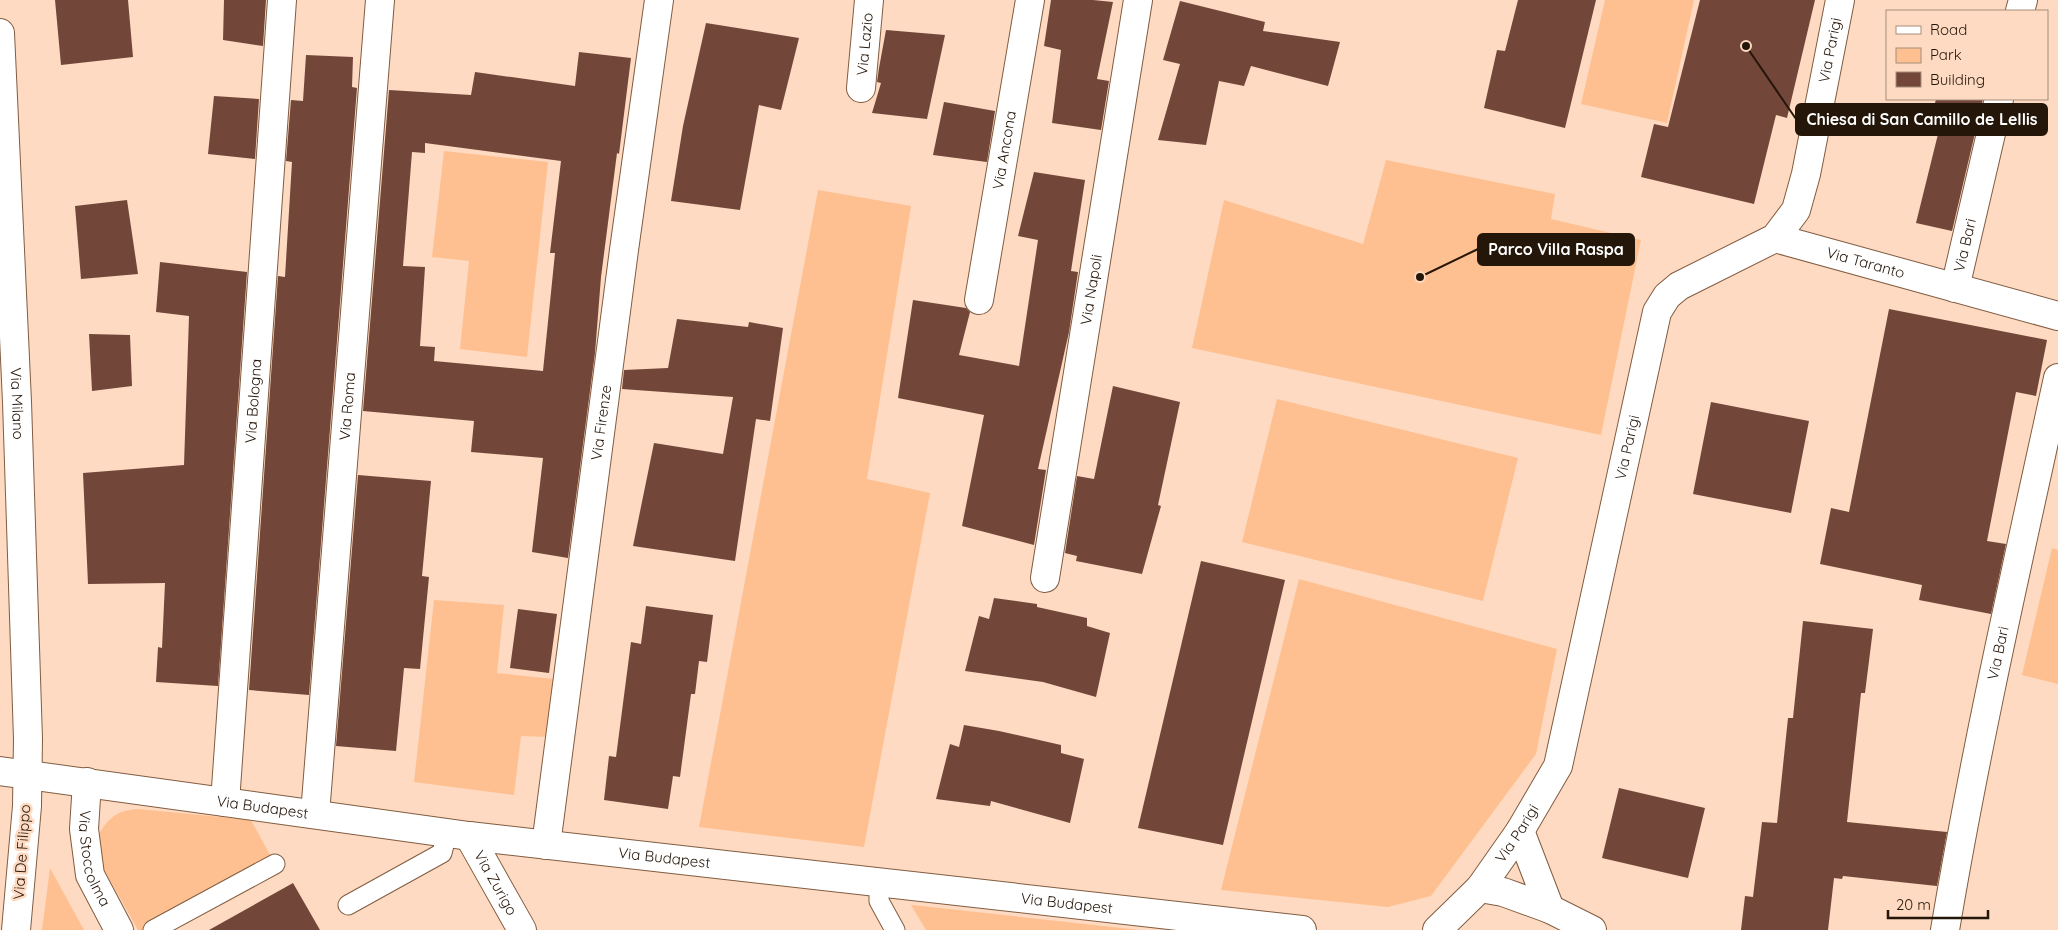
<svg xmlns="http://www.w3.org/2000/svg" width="2058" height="930" viewBox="0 0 2058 930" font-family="Quicksand,sans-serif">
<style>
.green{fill:#ffc091}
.building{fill:#72473a;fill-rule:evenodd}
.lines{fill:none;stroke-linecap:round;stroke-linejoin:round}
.lane-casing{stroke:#815c40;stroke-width:21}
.street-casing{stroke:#815c40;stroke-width:30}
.lane{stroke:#fff;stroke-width:19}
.street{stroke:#fff;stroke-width:28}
.labels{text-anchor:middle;stroke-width:5;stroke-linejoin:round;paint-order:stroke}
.street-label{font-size:15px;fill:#25160a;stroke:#fddac1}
.leader{fill:none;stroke:#25160a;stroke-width:2}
.callout-dot{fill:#25160a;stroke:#fddac1;stroke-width:2}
.callout{fill:#25160a;stroke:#25160a;stroke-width:2}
.callout-label{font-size:16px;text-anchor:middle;font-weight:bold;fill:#fff}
</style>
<rect width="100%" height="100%" fill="#fddac1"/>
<path class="green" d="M 1605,0 L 1694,0 L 1667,123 L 1581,104 Z
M 444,151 L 548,162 L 527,357 L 460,349 L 469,261 L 432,257 Z
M 1386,160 L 1555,194 L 1551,219 L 1641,240 L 1601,435 L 1192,348 L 1224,200 L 1363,244 Z
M 818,190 L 911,206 L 867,479 L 930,493 L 864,847 L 699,827 Z
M 1277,399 L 1518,458 L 1483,601 L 1242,542 Z
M 2052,548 L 2058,550 L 2058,684 L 2022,675 Z
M 1299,579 L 1557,649 L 1536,754 L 1431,896 L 1388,907 L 1221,890 Z
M 434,600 L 504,605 L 497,673 L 554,679 L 548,737 L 521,736 L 514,795 L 414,782 Z
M 139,809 L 251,820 L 275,864 L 153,930 L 138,930 L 103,868 L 97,838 C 107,819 116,810 139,809 Z
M 50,868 L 84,930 L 42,930 Z
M 911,905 L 912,905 L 1140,930 L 926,930 Z"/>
<path class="building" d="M 55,0 L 128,0 L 133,57 L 61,65 Z
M 224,0 L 266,0 L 263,46 L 223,40 Z
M 1051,0 L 1093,0 L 1113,2 L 1097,79 L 1109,81 L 1101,130 L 1052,123 L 1061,50 L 1044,46 Z
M 1518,0 L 1596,0 L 1565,128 L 1484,108 L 1497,50 L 1505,51 Z
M 1700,0 L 1815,0 L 1787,118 L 1776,115 L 1754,204 L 1641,177 L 1654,124 L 1668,127 Z
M 1180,1 L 1265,22 L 1263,31 L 1340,42 L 1328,86 L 1251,66 L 1244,86 L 1219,81 L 1206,145 L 1158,140 L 1180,64 L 1163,60 Z
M 706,23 L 799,38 L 781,110 L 759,105 L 740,210 L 671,201 L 683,126 Z
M 886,30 L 945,35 L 927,119 L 872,113 L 881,83 L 877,82 L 879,68 Z
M 579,52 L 631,58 L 619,154 L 617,153 L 601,277 L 595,353 L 568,558 L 532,552 L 543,458 L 471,452 L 474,421 L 363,411 L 389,90 L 471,95 L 475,72 L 575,86 ZM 425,143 L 561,161 L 550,253 L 555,253 L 543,371 L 434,361 L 435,347 L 420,346 L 425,267 L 403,266 L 412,152 L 425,153 Z
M 306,55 L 353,57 L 352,87 L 357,88 L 309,695 L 249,690 L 278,276 L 285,277 L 292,162 L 286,161 L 291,100 L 303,101 Z
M 214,96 L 259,99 L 255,159 L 208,154 Z
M 1936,99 L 1983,99 L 1952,231 L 1916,223 L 1940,126 L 1930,124 Z
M 944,102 L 995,111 L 987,162 L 933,155 Z
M 1034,172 L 1085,180 L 1071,271 L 1078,272 L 1069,332 L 1038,469 L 1046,470 L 1034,545 L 962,526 L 984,415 L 898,398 L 913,300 L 966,308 L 970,312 L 959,355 L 1019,366 L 1038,240 L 1018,236 Z
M 127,200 L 138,274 L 81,279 L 75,206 Z
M 160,262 L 247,272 L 218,686 L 156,682 L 158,647 L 162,648 L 165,583 L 88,584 L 83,473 L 184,465 L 189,316 L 156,312 Z
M 1889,309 L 2047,340 L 2036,396 L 2016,392 L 1987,541 L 2006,544 L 1991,614 L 1919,600 L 1922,585 L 1820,564 L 1831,508 L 1849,512 Z
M 677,319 L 748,327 L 749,322 L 783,328 L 770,421 L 756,419 L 735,561 L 633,546 L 654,443 L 723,454 L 733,397 L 622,389 L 624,370 L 668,368 Z
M 89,334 L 130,335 L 132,386 L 92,391 Z
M 1113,386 L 1180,402 L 1158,505 L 1161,506 L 1142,574 L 1076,561 L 1077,556 L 1065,553 L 1077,476 L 1094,479 Z
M 1711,402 L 1809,421 L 1791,513 L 1693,494 Z
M 358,475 L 431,481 L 422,576 L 429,577 L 420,669 L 404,668 L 396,751 L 336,746 Z
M 1201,561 L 1285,580 L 1223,845 L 1138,828 Z
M 994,598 L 1037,604 L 1037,607 L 1087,618 L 1087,626 L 1110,633 L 1096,697 L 1043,682 L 965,671 L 979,616 L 989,619 Z
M 646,606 L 713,615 L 707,662 L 699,661 L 695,694 L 691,694 L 680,777 L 673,776 L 668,809 L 604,800 L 609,756 L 616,757 L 631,642 L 641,644 Z
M 518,609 L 557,614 L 549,673 L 510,668 Z
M 1803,621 L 1873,629 L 1865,693 L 1861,693 L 1847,822 L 1947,832 L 1937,886 L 1843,876 L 1842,879 L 1834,878 L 1828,930 L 1741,930 L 1745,896 L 1753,897 L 1762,822 L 1777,823 L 1788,718 L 1793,718 Z
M 964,725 L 999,731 L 1061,745 L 1061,753 L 1084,759 L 1070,823 L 991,801 L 990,806 L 936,799 L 950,744 L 959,747 Z
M 1619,788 L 1705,808 L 1688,878 L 1602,858 Z
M 293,883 L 320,930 L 209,930 Z"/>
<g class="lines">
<defs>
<path id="lane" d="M 879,883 L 879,901 L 895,930
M 348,905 L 442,853 L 447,833
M 153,930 L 275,864"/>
<g id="street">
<path d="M 2020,11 L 2023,0"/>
<path id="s1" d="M 0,33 L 17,402 L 28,739 L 27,806 L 16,930"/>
<path id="s2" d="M 861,88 L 869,0"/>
<path id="s3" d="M 1775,238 L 2058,316"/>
<path id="s4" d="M 1955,288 L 1999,99"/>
<path id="s5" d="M 979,300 L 1030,0"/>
<path id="s6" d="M 1045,578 L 1138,0"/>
<path id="s7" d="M 0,771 L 469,836 L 1302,930"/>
<path id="s8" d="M 87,782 L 84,829 L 90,875 L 119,930"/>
<path id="s9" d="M 225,802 L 282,0"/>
<path id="s10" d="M 315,814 L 380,0"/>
<path d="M 1520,831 L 1550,909 L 1592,930"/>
<path id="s11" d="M 469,836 L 522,930"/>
<path id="s12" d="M 546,845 L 624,250 L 659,0"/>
<path d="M 1480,888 L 1503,892 L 1550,909"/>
<path id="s13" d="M 1437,930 L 1480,888 L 1520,831 L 1558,766 L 1657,312 L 1667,296 L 1679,286 L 1775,238 L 1796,210 L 1806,174 L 1840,0"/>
<path id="s14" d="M 1945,930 C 1976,745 2018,561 2058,378"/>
</g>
</defs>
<use href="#lane" class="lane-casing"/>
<use href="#street" class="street-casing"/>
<use href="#lane" class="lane"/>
<use href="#street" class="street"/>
</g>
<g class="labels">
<g class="street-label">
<text dy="5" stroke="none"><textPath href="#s2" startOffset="44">Via Lazio</textPath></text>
<text dy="5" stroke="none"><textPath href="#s13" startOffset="1010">Via Parigi</textPath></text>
<text dy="5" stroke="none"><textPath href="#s5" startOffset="152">Via Ancona</textPath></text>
<text dy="5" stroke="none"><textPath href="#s4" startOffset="44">Via Bari</textPath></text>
<text dy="5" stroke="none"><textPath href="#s3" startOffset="94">Via Taranto</textPath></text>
<text dy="5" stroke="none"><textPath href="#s6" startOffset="292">Via Napoli</textPath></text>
<text dy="5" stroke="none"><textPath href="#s9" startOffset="402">Via Bologna</textPath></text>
<text dy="5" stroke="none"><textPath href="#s1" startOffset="371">Via Milano</textPath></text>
<text dy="5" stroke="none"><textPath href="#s10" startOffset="409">Via Roma</textPath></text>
<text dy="5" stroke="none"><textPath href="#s12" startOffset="426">Via Firenze</textPath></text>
<text dy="5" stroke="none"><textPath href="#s13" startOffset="531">Via Parigi</textPath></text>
<text dy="5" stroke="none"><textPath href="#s14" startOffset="282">Via Bari</textPath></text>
<text dy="5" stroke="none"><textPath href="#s7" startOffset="265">Via Budapest</textPath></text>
<text dy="5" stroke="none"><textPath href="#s13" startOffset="126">Via Parigi</textPath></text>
<text transform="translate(22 852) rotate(-86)" y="5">Via De Filippo</text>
<text dy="5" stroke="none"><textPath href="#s8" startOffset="78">Via Stoccolma</textPath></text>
<text dy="5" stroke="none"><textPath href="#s7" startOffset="670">Via Budapest</textPath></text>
<text dy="5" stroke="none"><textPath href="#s11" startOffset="54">Via Zurigo</textPath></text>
<text dy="5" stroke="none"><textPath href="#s7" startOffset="1075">Via Budapest</textPath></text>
</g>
</g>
<path class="leader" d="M1746 46L1796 119M1420 277L1478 249"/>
<g class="callout-dot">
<circle cx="1746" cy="46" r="5"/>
<circle cx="1420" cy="277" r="5"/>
</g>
<g class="callout">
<rect x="1796" y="104" width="251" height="31" rx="5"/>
<rect x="1478" y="234" width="156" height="31" rx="5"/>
</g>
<g class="callout-label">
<text x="1922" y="125">Chiesa di San Camillo de Lellis</text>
<text x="1556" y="255">Parco Villa Raspa</text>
</g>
<rect x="1886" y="10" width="162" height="90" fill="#fddac1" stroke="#a78c78"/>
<rect x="1896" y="26" width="25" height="8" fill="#ffffff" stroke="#a78c78"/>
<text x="1930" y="35" font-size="15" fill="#25160a">Road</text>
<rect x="1896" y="48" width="25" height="15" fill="#ffc091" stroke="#a78c78"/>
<text x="1930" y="60" font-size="15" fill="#25160a">Park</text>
<rect x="1896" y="72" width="25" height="15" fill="#72473a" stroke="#a78c78"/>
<text x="1930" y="85" font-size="15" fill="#25160a">Building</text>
<path d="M1888 910v8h100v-8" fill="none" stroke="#25160a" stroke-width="2.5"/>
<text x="1896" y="910" font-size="15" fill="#25160a" stroke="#fddac1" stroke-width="4" paint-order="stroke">20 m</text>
</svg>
